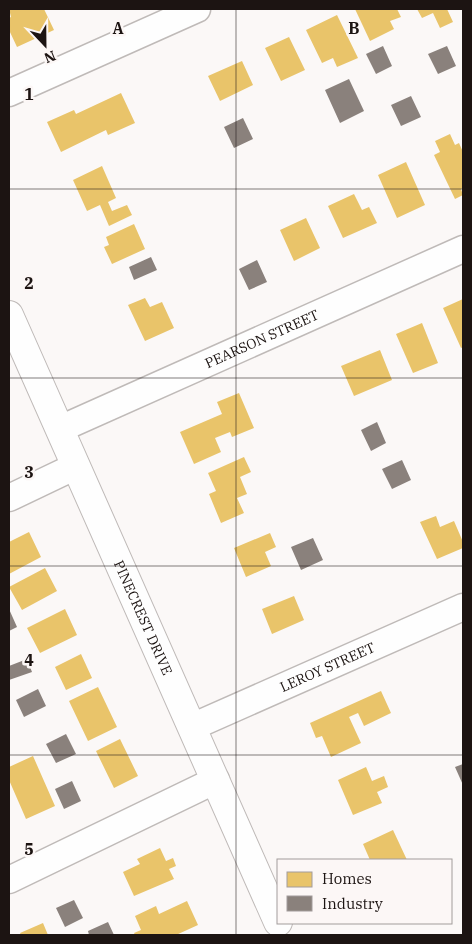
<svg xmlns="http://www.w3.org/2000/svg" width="472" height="944" viewBox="0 0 472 944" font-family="'IBM Plex Serif',serif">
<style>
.homes{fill:#e9c46a}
.industry{fill:#8a817c}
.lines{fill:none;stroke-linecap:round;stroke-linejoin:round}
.minor-casing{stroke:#bfbab8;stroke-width:29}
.tertiary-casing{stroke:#bfbab8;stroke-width:30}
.minor{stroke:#fefefe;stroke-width:26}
.tertiary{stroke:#fefefe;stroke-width:28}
.grid{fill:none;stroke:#1c1412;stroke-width:1;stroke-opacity:0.55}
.labels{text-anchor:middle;stroke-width:5;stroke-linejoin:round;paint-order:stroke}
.street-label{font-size:14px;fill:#1c1412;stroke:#fcf7f6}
.grid-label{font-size:16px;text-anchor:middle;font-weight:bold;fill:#1c1412;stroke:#fcf7f6;stroke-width:5;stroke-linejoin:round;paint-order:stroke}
</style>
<rect width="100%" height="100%" fill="#fbf8f7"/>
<path class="homes" d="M 9,9 L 44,9 L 54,30 L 17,47 L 9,30 L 9,18 L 11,17 Z
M 355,9 L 397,9 L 401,17 L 390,21 L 394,29 L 370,41 Z
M 417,9 L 447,9 L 453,22 L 440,28 L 433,13 L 422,18 Z
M 337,15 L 358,58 L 337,67 L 333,58 L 322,63 L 306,30 Z
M 289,37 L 305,70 L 281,81 L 265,48 Z
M 242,61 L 253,85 L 220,101 L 208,76 Z
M 121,93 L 135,123 L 108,135 L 106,130 L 61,152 L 47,122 L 74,110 L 76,114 Z
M 450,134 L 455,145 L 459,143 L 463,152 L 463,188 L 461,189 L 463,195 L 455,199 L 434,155 L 440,152 L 435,141 Z
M 406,162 L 425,205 L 397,218 L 378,175 Z
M 102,166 L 116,198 L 108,202 L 112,211 L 127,205 L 132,215 L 109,226 L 100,205 L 87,211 L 73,180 Z
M 354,194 L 362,210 L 369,207 L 377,223 L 343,238 L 328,206 Z
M 306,218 L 320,248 L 294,261 L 280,230 Z
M 134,224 L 145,249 L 112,264 L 104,247 L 109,245 L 106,237 Z
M 145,298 L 150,307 L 162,302 L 174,328 L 145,341 L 128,305 Z
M 463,299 L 463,347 L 461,348 L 443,308 Z
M 422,323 L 438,363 L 413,373 L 396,334 Z
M 380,350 L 392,380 L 354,396 L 341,366 Z
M 239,393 L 254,428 L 232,437 L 230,432 L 215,438 L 221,452 L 194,464 L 180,432 L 222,414 L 217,402 Z
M 244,457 L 251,472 L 240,477 L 247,494 L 237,498 L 244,513 L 221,523 L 209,494 L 216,491 L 208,473 Z
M 436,516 L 440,527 L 454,521 L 463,542 L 463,548 L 437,559 L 420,522 Z
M 29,532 L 41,557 L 9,574 L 9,542 Z
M 270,533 L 276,547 L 265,552 L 271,566 L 246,577 L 234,548 Z
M 45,568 L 57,591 L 22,610 L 9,587 Z
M 294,596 L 304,620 L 272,634 L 262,609 Z
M 65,609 L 77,635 L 40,653 L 27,628 Z
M 81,654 L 92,678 L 66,690 L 55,667 Z
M 98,687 L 117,727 L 88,741 L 69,701 Z
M 381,691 L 391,713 L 364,726 L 358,713 L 349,717 L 361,743 L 331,757 L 322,736 L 316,738 L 310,723 Z
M 120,739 L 138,776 L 114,788 L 96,751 Z
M 33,756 L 55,806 L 26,819 L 9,780 L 9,767 Z
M 366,767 L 372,781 L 384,776 L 388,787 L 377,792 L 382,803 L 353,815 L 338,780 Z
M 393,830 L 407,860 L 370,860 L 363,844 Z
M 160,848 L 166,861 L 173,858 L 176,866 L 169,869 L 174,879 L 134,896 L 123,872 L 140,864 L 137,859 Z
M 187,901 L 198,925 L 176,935 L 135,935 L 134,933 L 141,930 L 135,916 L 156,906 L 159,914 Z
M 43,923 L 48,935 L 21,935 L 20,933 Z"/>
<path class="industry" d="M 383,46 L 392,66 L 376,74 L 366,54 Z
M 447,46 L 456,66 L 438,74 L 428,54 Z
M 349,79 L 364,111 L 340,123 L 325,90 Z
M 411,96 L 421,117 L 401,126 L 391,105 Z
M 243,118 L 253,139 L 234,148 L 224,127 Z
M 151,257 L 157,270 L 134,280 L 129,267 Z
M 257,260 L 267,282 L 249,290 L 239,269 Z
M 377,422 L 386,443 L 371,451 L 361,430 Z
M 402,460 L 411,480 L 392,489 L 382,469 Z
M 313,538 L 323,560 L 301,570 L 291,547 Z
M 9,609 L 17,627 L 9,631 Z
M 27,659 L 32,672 L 9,680 L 9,666 Z
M 38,689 L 46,706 L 24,717 L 16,700 Z
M 66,734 L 76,754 L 56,763 L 46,744 Z
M 463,764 L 463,785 L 455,767 Z
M 72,781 L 81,801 L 64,809 L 55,789 Z
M 74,900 L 83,918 L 65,927 L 56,908 Z
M 108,922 L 114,935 L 89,935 L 88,931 Z"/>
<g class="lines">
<defs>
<g id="minor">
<path d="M 9,93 L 197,9"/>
<path id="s1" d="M 60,429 L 463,249"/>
<path d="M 9,498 L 76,466"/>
<path id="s2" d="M 192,727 L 463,607"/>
<path d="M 9,880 L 216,780"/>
</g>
<g id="tertiary">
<path id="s3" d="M 9,315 L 278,922"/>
</g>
</defs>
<use href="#minor" class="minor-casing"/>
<use href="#tertiary" class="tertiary-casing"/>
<use href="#minor" class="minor"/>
<use href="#tertiary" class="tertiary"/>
</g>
<path class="grid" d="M 236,9 L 236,935M 9,189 L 463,189M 9,378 L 463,378M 9,566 L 463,566M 9,755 L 463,755"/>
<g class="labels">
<g class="street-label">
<text dy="5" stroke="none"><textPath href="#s1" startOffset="221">PEARSON STREET</textPath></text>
<text dy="5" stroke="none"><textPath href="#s3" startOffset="331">PINECREST DRIVE</textPath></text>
<text dy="5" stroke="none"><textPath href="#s2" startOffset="148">LEROY STREET</textPath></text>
</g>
</g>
<g class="grid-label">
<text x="118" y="34">A</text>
<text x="354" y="34">B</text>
<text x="29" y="100">1</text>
<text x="29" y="289">2</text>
<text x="29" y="478">3</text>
<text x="29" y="666">4</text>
<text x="29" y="855">5</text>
</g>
<rect width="472" height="944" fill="none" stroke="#1c1412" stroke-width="20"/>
<rect x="277" y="859" width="175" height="65" fill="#fcf7f6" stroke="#a29c9b"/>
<rect x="287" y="872" width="25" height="15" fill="#e9c46a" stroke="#a29c9b"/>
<text x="322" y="884" font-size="15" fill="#1c1412">Homes</text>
<rect x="287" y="896" width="25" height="15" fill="#8a817c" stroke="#a29c9b"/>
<text x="322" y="909" font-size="15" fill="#1c1412">Industry</text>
<g transform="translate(45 45) rotate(158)" stroke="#fcf7f6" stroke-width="4" paint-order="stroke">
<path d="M0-4L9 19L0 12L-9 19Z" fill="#1c1412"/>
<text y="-8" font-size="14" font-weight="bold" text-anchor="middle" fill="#1c1412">N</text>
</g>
</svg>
